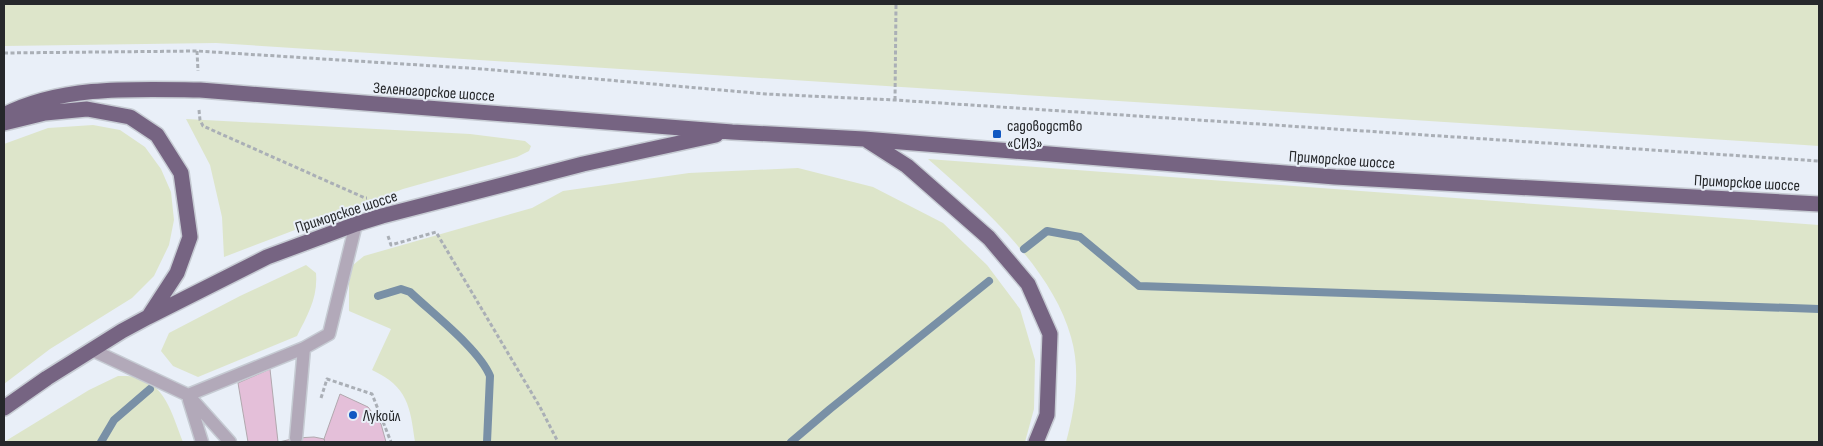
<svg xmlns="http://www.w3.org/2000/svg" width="1823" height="446" viewBox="0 0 1823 446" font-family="'Sofia Sans Condensed',sans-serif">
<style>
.green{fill:#dde5ca}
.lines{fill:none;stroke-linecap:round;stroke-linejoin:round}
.stream{stroke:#7990a6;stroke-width:8}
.building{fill:#e4bfd9;stroke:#b1a8ae}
.service-casing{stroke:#c6cbd3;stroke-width:15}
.trunk-casing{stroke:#c6cbd3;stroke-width:18}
.path{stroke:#aaafb6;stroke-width:3;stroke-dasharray:4 2.5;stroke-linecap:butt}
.service{stroke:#b2a9b9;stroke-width:12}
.trunk{stroke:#766482;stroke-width:15}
.poi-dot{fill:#1158c2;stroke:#e9eff8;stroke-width:2}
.labels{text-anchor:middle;stroke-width:4;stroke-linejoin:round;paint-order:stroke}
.street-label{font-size:16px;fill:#26282b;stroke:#e9eff8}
.poi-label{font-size:16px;fill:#26282b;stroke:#e9eff8;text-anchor:start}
</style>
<rect width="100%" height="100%" fill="#e9eff8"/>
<path class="green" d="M 4,4 L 1819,4 L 1819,146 L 216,43 L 4,46 Z
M 186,119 L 470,134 L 525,141 L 531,146 L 529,151 L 517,157 L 403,189 L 224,257 L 222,217 L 210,165 Z
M 93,125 L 120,130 L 145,147 L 161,169 L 171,192 L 174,220 L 169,245 L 154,276 L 132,298 L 50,349 L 4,384 L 4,144 L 48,128 Z
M 928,159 L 1819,225 L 1819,442 L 1066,442 C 1075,409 1081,371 1071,337 C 1052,268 981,205 928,159 Z
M 798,168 L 873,187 L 943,223 L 987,265 L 1020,309 L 1035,360 L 1034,409 L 1025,442 L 415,442 C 410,406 408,387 372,370 L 391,329 L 349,311 L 349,283 L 353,265 L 364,256 L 532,208 L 563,191 L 689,173 Z
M 306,265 L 316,273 C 318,298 308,314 297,336 L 198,377 L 173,366 L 161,351 L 169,333 L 240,296 Z
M 118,376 C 125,376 135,376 141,378 C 167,388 174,420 183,442 L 4,442 L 89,390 Z"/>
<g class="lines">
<path class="stream" d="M 1024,249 L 1047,231 L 1080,237 L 1139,286 L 1819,309
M 378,296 L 401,289 L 410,292 C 432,313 479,349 490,376 L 487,442
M 101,442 L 114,420 L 150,389
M 791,442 L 830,409 L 989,281"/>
</g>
<path class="building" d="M 270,369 L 278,442 L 248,442 L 238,383 Z
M 340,394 L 368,407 L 381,424 L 386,442 L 325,442 L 324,439 Z
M 314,437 L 324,439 L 325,442 L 279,442 L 296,438 Z"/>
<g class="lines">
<defs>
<path id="service" d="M 304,348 L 329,334 L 356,224
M 92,350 L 188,395 L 230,442
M 188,395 L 304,348 L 296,438
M 189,400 L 202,442"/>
<path id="trunk" d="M 4,115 C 63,85 135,89 200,90 L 732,132 L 864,139 L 1335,177 L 1819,204
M 4,123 L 45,113 L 87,109 L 130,117 L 157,135 L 181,173 L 190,237 L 177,273 L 149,316
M 868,141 L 907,166 L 989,238 L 1028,284 L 1050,334 L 1047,415 L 1036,442
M 4,408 L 47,378 L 122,331 L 148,317 L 267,257 L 356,224 L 382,216 L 583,164 L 716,135"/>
</defs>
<use href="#service" class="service-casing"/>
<use href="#trunk" class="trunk-casing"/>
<path class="path" d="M 197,51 L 198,71
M 4,53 L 197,51 L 483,69 L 766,94 L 895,100 L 1819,161
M 895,100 L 896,4
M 199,110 L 200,120 L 203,126 L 365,198 L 367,198
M 388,236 L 391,245 L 436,232 L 540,407 L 558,442
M 321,398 L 327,379 L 372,394 L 391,442"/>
<use href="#service" class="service"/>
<use href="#trunk" class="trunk"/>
</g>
<g class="poi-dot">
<rect x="992" y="129" width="10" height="10" rx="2.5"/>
<circle cx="353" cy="415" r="5"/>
</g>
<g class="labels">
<g class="street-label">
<text transform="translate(434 91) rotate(4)" y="6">Зеленогорское шоссе</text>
<text transform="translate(1342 159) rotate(4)" y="6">Приморское шоссе</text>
<text transform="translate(1747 182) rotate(3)" y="6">Приморское шоссе</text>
<text transform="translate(346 211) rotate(-18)" y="6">Приморское шоссе</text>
</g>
<g class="poi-label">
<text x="1007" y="131">садоводство<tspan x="1007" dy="18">«СИЗ»</tspan></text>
<text x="363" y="421">Лукойл</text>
</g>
</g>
<rect width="1823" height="446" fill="none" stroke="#26282b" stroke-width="10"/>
</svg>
